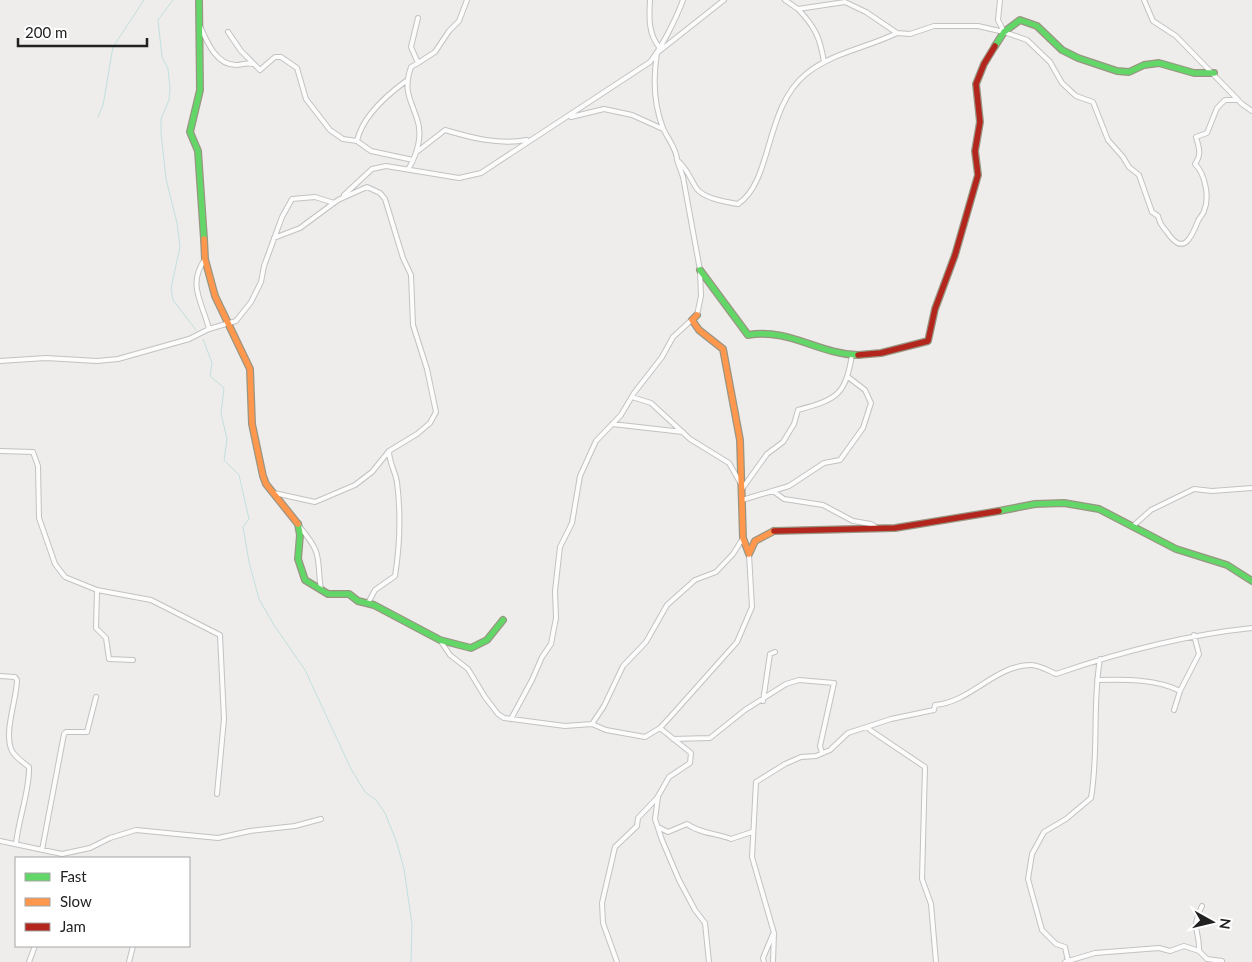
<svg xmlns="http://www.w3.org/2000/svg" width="1252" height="962" viewBox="0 0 1252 962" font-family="Lato,sans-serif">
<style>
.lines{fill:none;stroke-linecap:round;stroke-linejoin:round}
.stream{stroke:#c0e0df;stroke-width:1}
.street-casing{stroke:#c2c2c1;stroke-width:6}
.fast-casing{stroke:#999583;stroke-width:8}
.slow-casing{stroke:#999583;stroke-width:8}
.jam-casing{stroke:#999583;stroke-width:8}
.street{stroke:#fdfcfc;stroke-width:4}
.fast{stroke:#63d668;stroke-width:5.5}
.slow{stroke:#ff974d;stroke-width:5.5}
.jam{stroke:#b3261e;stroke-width:5.5}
</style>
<rect width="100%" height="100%" fill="#efedeb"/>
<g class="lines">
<path class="stream" d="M 173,0 L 158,20 L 162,57 L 168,69 L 170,88 L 169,100 L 161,119 L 161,133 L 166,179 L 177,223 L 180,247 L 171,288 L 173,300 L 196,330
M 98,117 L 103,105 L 113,47 L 144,0
M 203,339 L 212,363 L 210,376 L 224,388 L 221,413 L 227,439 L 224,460 L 239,475 L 249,519 L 243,527 L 249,562 L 259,599 L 274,625 L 305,670 L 351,769 L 365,792 L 376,800 L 385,813 L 397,843 L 404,869 L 412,924 L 411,962"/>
<defs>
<path id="street" d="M 650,0 C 649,17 648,33 659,47
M 724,0 L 657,53 C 653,78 654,105 663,128 C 667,138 677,149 677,160 C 688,169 690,179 697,189 C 705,199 727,202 738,204 C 773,181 764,108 806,74 C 833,52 867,48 897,33
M 785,0 L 798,9 L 845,2 L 866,12 L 897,33 L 910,34 L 934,26 L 978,26 L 1004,32 L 998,20 L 1000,0
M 1144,0 L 1153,21 L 1176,36 L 1242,104 L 1252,111
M 798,9 C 815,27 820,37 824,62
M 200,26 C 207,42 216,65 236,65 C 242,65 246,62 252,64
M 228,32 L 241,51 L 260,70 L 275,57 L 281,57 L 297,68 L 306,99 L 330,130 L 343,139 L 357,141 L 371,151 L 413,160
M 1004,32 L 1027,40 L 1050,62 L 1062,83 L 1076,96 L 1093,102 L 1108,140 L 1123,157 L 1129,167 L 1139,175 L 1152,212 L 1158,216 C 1160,224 1162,226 1167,232 C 1183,256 1191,239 1198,221 C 1199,218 1203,215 1204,211 C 1210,197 1205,174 1195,164 C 1202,154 1199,148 1196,137 L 1207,133 L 1217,108 L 1225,100 L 1238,100
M 418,63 L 435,52 L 449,31 L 459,21 L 467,0
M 571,117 L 604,109 L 632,115 L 663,129
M 357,141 C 362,117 387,95 406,81
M 418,151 L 445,130 C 472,138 498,145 527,140
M 409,168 C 417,154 423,135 417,119 C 410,97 403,91 411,67 L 418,63 L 411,47 L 418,18
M 344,195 L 372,169 L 386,166 L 459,178 L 481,173 L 650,62 C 662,47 676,19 683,0
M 274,238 L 300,228 L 338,200 L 367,187 L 380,193 L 385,199 L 403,258 L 411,275 L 413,325 L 427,369 L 436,412 L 430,423 L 417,434 L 389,451 C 389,462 395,471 397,482 C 401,514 400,545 395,576 L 375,590 L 368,603
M 205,259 C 187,285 202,301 209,329
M 0,361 L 46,358 L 97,361 L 118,359 L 189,339 L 209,329 L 236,321 L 251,302 L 261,282 L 264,266 L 282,217 L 292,199 L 315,197 L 334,203
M 632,397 L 651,403 L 690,439 L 729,463 L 741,484
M 612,424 L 683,432
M 0,451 L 33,452 L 38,466 L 39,518 L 55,564 L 65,577 L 97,590 L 151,600 L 220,635 L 224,719 L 217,794
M 742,489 L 767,454 L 783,442 L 794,424 L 798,410 C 837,399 845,396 852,355
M 773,491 L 784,499 L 823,505 L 853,521 L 871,524 L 877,528
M 274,493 L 315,502 L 355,485 L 372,472 L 389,451
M 742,500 L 789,486 L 824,463 L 840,460 L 863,428 L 871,403 L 865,390 L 848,377
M 299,526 C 324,556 316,556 321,590
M 1133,526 L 1151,510 L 1194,489 L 1212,491 L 1252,488
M 97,590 L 96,628 L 106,638 L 109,659 L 133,660
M 440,640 L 450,655 L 468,669 L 485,697 L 498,714 L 504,718 L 565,726 L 592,724 L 606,730 L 645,737 L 660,728 L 671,716 L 737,642 L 752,607 L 749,554
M 0,676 L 15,677 L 17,680 C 17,699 3,733 12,751 C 15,757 24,763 29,767 C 30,790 18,820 16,844
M 1097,680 C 1123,679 1157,679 1180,691 L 1174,710
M 1180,691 L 1199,654 L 1194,635
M 763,701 L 770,654 L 775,652
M 511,719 L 532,680 L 542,657 L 551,644 L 556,618 L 555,591 L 560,547 L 572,523 L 580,476 L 596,441 L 621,415 L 634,393 L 662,357 L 673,337 L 697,315 L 701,296 L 700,270 L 683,177 L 677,160
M 592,724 L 604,706 L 623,666 L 646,642 L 667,605 L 695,580 L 716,572 L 733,554 L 743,538
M 868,727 L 870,730 L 925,767 L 922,879 L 931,904 L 936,962
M 673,739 L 710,738 L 745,710 L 786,684 L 799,680 L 834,683 L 820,746 L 822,753
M 658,797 L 655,819 L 662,840 L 679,880 L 695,910 L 705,923 L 709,962
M 658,827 L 668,832 L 687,824 C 701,834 716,833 731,839 L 752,832
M 0,841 L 62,854 L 90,848 L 110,838 L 136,830 L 218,838 L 250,831 L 295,826 L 321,819
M 42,850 L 64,734 L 66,732 L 87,732 L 96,697
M 1199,951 C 1200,929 1190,931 1202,906
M 1068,961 L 1065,947 L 1056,944 L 1042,930 L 1028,879 L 1032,854 L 1044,832 L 1066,819 L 1091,798 C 1099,752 1092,705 1100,659
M 29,962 L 35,946
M 129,962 L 133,946
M 617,962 L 603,923 L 602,903 L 615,847 L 637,826 L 638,818 L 657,798 L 669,777 L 690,763 L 691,753 L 660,728
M 764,962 L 763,958 L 773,934
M 773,962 L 774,933 L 752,857 L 756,782 L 785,764 L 801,757 L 816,756 L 830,750 L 848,733 L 891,719 L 934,710 L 935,705 C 971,702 994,666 1030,665 C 1038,664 1049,671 1056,674 C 1120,652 1184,635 1252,628
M 1065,962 L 1095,953 L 1159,948 L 1170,951 L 1184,946 L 1199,951 L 1207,959 L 1222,961"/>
<path id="fast" d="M 199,0 L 200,90 L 190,132 L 198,151 L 204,239
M 995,46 L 1004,32 L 1020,20 L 1037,26 L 1062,50 L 1078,58 L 1117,71 L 1129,72 L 1144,65 L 1159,63 L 1194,73 L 1214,73
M 700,270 L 748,335 C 790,328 818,354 858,355
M 999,511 L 1035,504 L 1064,503 L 1099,509 L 1176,549 L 1227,565 L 1252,581
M 298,524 L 300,535 L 298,559 L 305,580 L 328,594 L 349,594 L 358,601 L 374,605 L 440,640 L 471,648 L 487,640 L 503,620"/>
<path id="slow" d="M 204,239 L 205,259 L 215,296 L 250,369 L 252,424 L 263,476 L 266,484 L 298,524
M 697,315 L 692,320 L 699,330 L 723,349 L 740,440 L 743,538 L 749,554 L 755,541 L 774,531"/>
<path id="jam" d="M 858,355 L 881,353 L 928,341 L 935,309 L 955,255 L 978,175 L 975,151 L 980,122 L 976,84 L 984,64 L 995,46
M 774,531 L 895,528 L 999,511"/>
</defs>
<use href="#street" class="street-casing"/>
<use href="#fast" class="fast-casing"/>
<use href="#slow" class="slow-casing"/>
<use href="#jam" class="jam-casing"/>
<use href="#street" class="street"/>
<use href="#fast" class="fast"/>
<use href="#slow" class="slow"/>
<use href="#jam" class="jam"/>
</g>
<rect x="15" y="857" width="175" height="90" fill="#ffffff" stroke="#a6a6a6"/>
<rect x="25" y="873" width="25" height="8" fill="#63d668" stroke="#a6a6a6"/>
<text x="60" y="882" font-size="15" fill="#212121">Fast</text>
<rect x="25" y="898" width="25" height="8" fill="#ff974d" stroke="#a6a6a6"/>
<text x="60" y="907" font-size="15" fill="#212121">Slow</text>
<rect x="25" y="923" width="25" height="8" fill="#b3261e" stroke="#a6a6a6"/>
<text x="60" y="932" font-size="15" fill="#212121">Jam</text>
<g transform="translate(1212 922) rotate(98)" stroke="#ffffff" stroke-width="4" paint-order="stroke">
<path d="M0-4L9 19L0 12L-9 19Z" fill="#212121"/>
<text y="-8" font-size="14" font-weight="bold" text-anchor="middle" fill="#212121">N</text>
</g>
<path d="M18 38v8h129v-8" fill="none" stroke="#212121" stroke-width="2.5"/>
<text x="25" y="38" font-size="15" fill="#212121" stroke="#ffffff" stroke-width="4" paint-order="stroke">200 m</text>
</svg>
